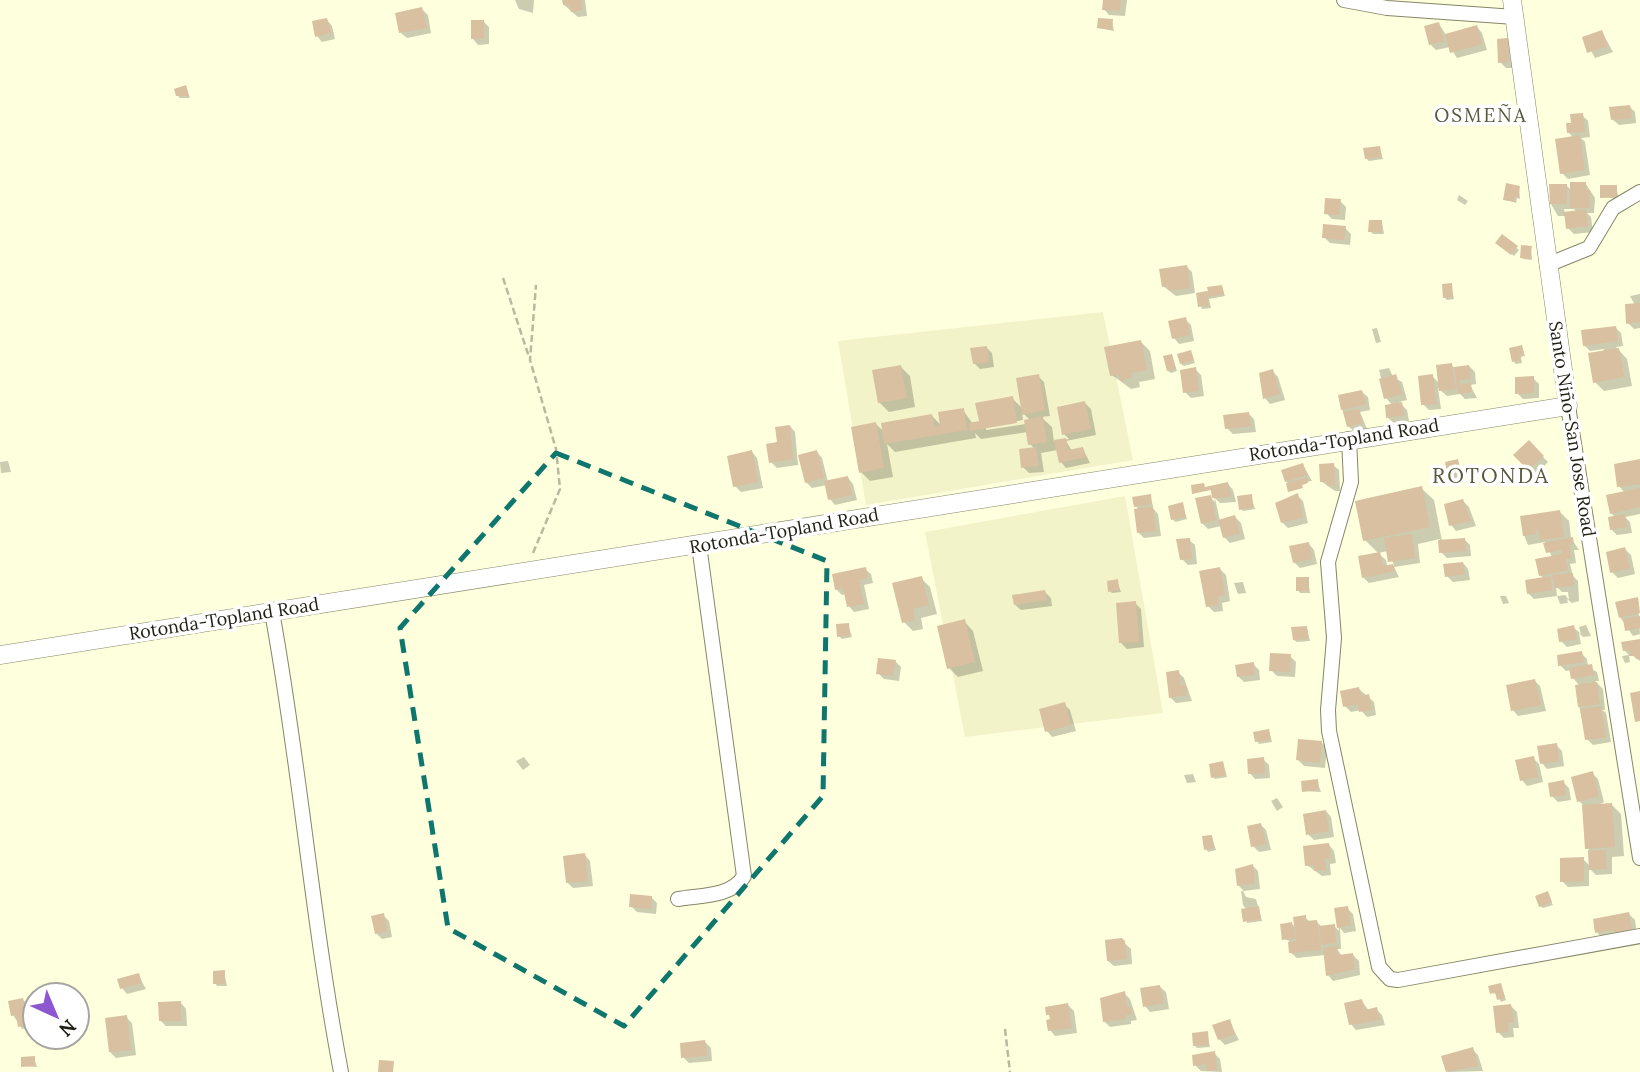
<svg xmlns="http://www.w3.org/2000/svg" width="1640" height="1072" viewBox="0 0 1640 1072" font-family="Lora,serif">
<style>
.built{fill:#f3f3ca}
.shadow{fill:#0003;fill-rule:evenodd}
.building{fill:#d8c0a1}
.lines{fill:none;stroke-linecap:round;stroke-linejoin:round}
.minor-casing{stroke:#868668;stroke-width:16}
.major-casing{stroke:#868668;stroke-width:19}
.path{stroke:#b8b99e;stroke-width:2.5;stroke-dasharray:7 3.5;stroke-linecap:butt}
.minor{stroke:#fff;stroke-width:14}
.major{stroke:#fff;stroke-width:18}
.marked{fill:none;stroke:#0f766e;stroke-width:5;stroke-dasharray:14 9;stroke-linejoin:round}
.labels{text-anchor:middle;stroke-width:7;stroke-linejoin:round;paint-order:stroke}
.street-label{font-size:18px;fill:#201f13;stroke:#fff}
.neighbourhood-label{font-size:19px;letter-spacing:2px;fill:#58583c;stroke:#fff}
.quarter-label{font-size:21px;letter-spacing:2px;fill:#58583c;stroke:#fff}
</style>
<rect width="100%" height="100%" fill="#feffdd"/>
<path class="built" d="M 1103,312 L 1133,460 L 866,505 L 838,341 Z
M 1125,496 L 1163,713 L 965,737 L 925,532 Z"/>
<path class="shadow" d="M 515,0 L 534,0 L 533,13 L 519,9 Z
M 564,0 L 585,0 L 587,16 L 578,17 L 564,5 Z
M 1105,0 L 1127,0 L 1125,16 L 1109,15 L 1104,9 Z
M 422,9 L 428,15 L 431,33 L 407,38 L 401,33 Z
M 327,20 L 332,26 L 335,39 L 322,42 L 317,36 Z
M 1112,21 L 1114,31 L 1099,28 Z
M 484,22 L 489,27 L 489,44 L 478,45 L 473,39 Z
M 1439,24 L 1446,35 L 1477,27 L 1482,33 L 1487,50 L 1457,58 L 1450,47 L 1436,50 L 1430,44 Z
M 1602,32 L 1613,52 L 1595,58 L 1584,38 Z
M 1507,40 L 1513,46 L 1514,68 L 1506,68 L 1500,62 Z
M 186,87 L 190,98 L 180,98 L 177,95 Z
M 1629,106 L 1635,112 L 1636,123 L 1619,125 L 1613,120 Z
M 1582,115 L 1588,121 L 1590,137 L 1581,138 L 1585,142 L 1590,175 L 1568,179 L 1562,173 L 1573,137 L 1569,133 Z
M 1379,148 L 1383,159 L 1369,161 L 1366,158 Z
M 1586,184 L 1595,198 L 1594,213 L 1587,213 L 1591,217 L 1593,232 L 1574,234 L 1568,228 L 1566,216 L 1558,216 L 1551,204 L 1566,185 L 1572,191 ZM 1564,209 L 1574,209 L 1577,212 L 1565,214 Z
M 1519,187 L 1520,199 L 1517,198 L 1516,203 L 1505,199 Z
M 1616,187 L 1619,199 L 1602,197 Z
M 1459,195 L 1468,201 L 1465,205 L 1457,200 Z
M 1340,201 L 1346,207 L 1345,220 L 1332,219 L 1326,213 Z
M 1382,222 L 1384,234 L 1373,234 L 1370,231 Z
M 1345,228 L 1351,234 L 1350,245 L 1330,243 L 1324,237 Z
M 1502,236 L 1519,250 L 1514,256 L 1500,245 Z
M 1531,248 L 1532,260 L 1524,259 L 1521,257 Z
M 1186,266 L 1192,272 L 1195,293 L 1176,296 L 1163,286 Z
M 1451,285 L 1454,299 L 1447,300 L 1445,298 Z
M 1222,287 L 1225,296 L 1209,299 L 1211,308 L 1202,309 L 1198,294 Z
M 1640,294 L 1640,328 L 1634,329 L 1628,323 L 1635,305 L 1630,296 Z
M 1185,319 L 1191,325 L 1194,341 L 1179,344 L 1174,338 Z
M 1615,327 L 1621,333 L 1623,346 L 1616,347 L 1627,359 L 1632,386 L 1604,391 L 1595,382 L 1604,349 L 1590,351 L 1584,345 Z
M 1377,328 L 1381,342 L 1376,343 L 1372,329 Z
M 1141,342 L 1150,351 L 1155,379 L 1139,382 L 1140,387 L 1131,389 L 1112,375 Z
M 986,347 L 992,353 L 994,367 L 980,369 L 974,363 Z
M 1522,347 L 1525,356 L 1521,357 L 1522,363 L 1516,364 L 1513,361 Z
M 1190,352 L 1195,363 L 1184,366 L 1181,364 Z
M 1172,356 L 1177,371 L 1171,373 L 1168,371 Z
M 1451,365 L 1455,368 L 1469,366 L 1475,372 L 1476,384 L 1470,385 L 1477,398 L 1465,399 L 1460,394 L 1447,396 L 1438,388 L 1441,409 L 1429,410 L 1423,404 L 1432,376 L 1440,384 Z
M 901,367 L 910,376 L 915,407 L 889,412 L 879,402 Z
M 1389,368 L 1393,377 L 1402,382 L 1407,400 L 1399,402 L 1407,410 L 1409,421 L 1394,423 L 1388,418 L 1393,406 L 1386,398 L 1379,370 Z
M 1195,369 L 1201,375 L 1204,396 L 1191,398 L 1185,392 Z
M 1272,371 L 1278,377 L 1285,400 L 1270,404 L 1265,398 Z
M 1038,376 L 1044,382 L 1050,416 L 1041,417 L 1052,427 L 1054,442 L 1069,439 L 1064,434 L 1085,403 L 1091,409 L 1096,435 L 1066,441 L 1072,451 L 1083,449 L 1090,463 L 1066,468 L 1061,462 L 1058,450 L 1041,453 L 1044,472 L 1029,473 L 1023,467 L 1035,449 L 1030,444 L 1028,432 L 981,439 L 975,433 L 976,438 L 895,452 L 887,444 L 893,477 L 870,481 L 861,472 L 876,424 L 884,432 L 932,416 L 942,426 L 963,410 L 973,424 L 981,423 L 1012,398 L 1023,409 ZM 1022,412 L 1030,420 L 1026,424 L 986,430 L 986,426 L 1023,420 Z
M 1533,378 L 1539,384 L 1539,398 L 1523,399 L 1517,393 Z
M 1362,392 L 1368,397 L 1370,410 L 1360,412 L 1367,429 L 1354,431 L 1348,426 L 1342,409 Z
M 1248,413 L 1254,419 L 1256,432 L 1233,434 L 1227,428 Z
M 790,426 L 795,432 L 798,465 L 777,468 L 771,462 Z
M 1529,443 L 1548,462 L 1535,475 L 1516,455 Z
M 752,452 L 757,458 L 763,488 L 741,492 L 735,486 Z
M 817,452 L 822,458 L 828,482 L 848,478 L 853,484 L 857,500 L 835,505 L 830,499 L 827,485 L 812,488 L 806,482 Z
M 8,461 L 11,472 L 1,473 L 0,462 Z
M 1458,461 L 1463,476 L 1452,479 L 1449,476 Z
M 1640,461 L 1640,514 L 1625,517 L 1630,522 L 1632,533 L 1617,535 L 1611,529 L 1616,518 L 1611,513 L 1625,493 L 1619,486 Z
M 1303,465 L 1312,481 L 1289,484 L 1286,481 Z
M 1333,465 L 1339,470 L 1340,491 L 1335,491 L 1322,482 Z
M 1228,484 L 1233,490 L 1236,502 L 1220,503 L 1215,498 L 1220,521 L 1235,517 L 1241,523 L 1245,539 L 1230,543 L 1224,537 L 1221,526 L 1208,529 L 1202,523 L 1210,497 L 1215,502 L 1213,491 Z
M 1421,488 L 1434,500 L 1442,541 L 1465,540 L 1470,545 L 1471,556 L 1447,558 L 1441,552 L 1440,539 L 1418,544 L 1420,563 L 1394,567 L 1399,577 L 1369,583 L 1363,577 L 1379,554 L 1365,540 ZM 1388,551 L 1394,565 L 1388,570 L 1386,560 L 1378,553 Z
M 1297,495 L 1303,501 L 1308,523 L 1288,528 L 1282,522 Z
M 1150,496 L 1153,506 L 1151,506 L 1158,514 L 1161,536 L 1144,538 L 1138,532 L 1139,510 L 1136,506 Z
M 1251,496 L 1255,509 L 1243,511 L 1241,509 Z
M 1463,501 L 1469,507 L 1476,526 L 1456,531 L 1451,525 Z
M 1182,504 L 1187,519 L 1175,522 L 1173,519 Z
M 1559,511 L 1569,521 L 1571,538 L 1579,550 L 1574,550 L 1576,563 L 1570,564 L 1573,576 L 1578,581 L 1579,601 L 1572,603 L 1567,599 L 1568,603 L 1560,604 L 1557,596 L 1534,599 L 1528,593 L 1544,579 L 1540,575 L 1552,557 L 1545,542 L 1528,545 L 1524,535 ZM 1556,586 L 1562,592 L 1568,592 L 1569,600 L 1565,595 L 1557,596 Z
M 1189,540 L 1195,545 L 1197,564 L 1188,565 L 1182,559 Z
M 1309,544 L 1314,550 L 1317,564 L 1300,568 L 1294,562 Z
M 1625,549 L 1631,555 L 1635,574 L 1618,578 L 1612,572 Z
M 1463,563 L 1468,569 L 1470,580 L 1453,582 L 1447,576 Z
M 865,569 L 871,574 L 873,583 L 864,585 L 869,609 L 854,612 L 849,606 L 846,594 L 842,595 L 836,589 Z
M 1220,569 L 1226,575 L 1230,601 L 1222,603 L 1223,611 L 1214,612 L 1208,606 Z
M 921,578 L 930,587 L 937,614 L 921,618 L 923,629 L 913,631 L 904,622 Z
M 1308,579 L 1310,593 L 1300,593 L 1298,590 Z
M 1117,581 L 1121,592 L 1112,593 L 1110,591 Z
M 1243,582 L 1246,593 L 1238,594 L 1234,583 Z
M 1045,592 L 1051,598 L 1052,606 L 1021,610 L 1015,605 Z
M 1500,596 L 1506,596 L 1509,603 L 1503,604 Z
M 1638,599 L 1640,634 L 1633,636 L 1620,617 Z
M 1135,603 L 1141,609 L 1144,647 L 1127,649 L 1121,643 Z
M 964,621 L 973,631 L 983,671 L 958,677 L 949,668 Z
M 848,624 L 852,637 L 842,639 L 839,636 Z
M 1586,625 L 1591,636 L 1583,637 L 1579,633 L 1581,644 L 1567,647 L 1561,641 L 1573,627 L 1581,634 L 1579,627 Z
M 1307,628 L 1310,641 L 1297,642 L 1294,640 Z
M 1640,642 L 1640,661 L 1633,656 L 1629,656 L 1630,662 L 1625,663 L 1622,656 L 1629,655 L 1624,650 Z
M 1581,653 L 1587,659 L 1588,667 L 1597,672 L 1599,681 L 1595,681 L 1603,689 L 1605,710 L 1602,710 L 1606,713 L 1611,742 L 1593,745 L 1587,739 L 1579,706 L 1580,686 L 1573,678 L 1571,670 L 1566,671 L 1560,665 Z
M 1290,656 L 1296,662 L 1295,677 L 1277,676 L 1271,670 Z
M 895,661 L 901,667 L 899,681 L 884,679 L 878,673 Z
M 1253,664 L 1259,670 L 1260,680 L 1244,682 L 1238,676 Z
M 1178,672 L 1184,678 L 1192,701 L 1176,703 L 1170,697 Z
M 1535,681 L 1540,686 L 1546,711 L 1518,716 L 1513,710 Z
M 1359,689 L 1374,702 L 1376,715 L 1367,717 L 1361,710 L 1351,712 L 1345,706 Z
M 1064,704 L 1070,710 L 1076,731 L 1052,737 L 1047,731 Z
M 1269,731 L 1272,742 L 1259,744 L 1257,741 Z
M 1321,742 L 1327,748 L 1325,768 L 1304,766 L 1298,760 Z
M 1556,745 L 1562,751 L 1564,766 L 1547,769 L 1542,763 Z
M 524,757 L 530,765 L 523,770 L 516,761 Z
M 1533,758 L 1539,764 L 1543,782 L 1527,786 L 1522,780 Z
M 1263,759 L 1269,765 L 1270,778 L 1255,779 L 1250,773 Z
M 1223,763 L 1227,777 L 1215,779 L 1213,777 Z
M 1592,773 L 1598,779 L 1604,802 L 1596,806 L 1612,805 L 1621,814 L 1624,856 L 1612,857 L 1612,874 L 1596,875 L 1589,868 L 1589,886 L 1568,887 L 1562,881 L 1583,859 L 1590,866 L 1584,806 L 1579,801 Z
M 1193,774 L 1196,782 L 1187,783 L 1184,775 Z
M 1317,781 L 1321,792 L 1304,791 Z
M 1563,782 L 1569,788 L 1571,800 L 1558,802 L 1552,796 Z
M 1277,798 L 1283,807 L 1277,811 L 1271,801 Z
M 1326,811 L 1331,817 L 1334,837 L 1314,840 L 1308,834 Z
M 1261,825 L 1266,830 L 1271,850 L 1259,852 L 1253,846 Z
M 1212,837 L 1216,850 L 1208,852 L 1206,849 Z
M 1329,845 L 1334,851 L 1336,863 L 1330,864 L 1331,875 L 1322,876 L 1307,865 Z
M 585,855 L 590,861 L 593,886 L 573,888 L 567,882 Z
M 1252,865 L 1258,871 L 1260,889 L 1243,891 L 1246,897 L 1256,899 L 1262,921 L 1247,923 L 1247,910 L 1243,905 L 1241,891 L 1244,891 L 1238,885 Z
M 1547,893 L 1553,905 L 1543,908 L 1540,906 Z
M 651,897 L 657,903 L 656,914 L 637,912 L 631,906 Z
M 1347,908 L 1353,914 L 1356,931 L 1344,933 L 1340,928 L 1341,949 L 1337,949 L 1342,956 L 1353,955 L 1359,961 L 1360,975 L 1333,981 L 1328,975 L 1325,955 L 1297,958 L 1291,953 L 1289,941 L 1284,939 L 1292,924 L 1297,929 L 1305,917 L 1310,922 L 1317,922 L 1322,927 L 1334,926 L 1339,931 L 1336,910 Z
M 1629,914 L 1635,920 L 1638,940 L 1603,938 L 1597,933 Z
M 383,915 L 389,921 L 392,937 L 382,939 L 376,933 Z
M 1121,940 L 1131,949 L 1132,964 L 1114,966 L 1108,961 Z
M 224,972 L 227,986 L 217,986 L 215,983 Z
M 138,975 L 146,989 L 127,994 L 122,988 Z
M 1501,985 L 1506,1000 L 1501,1002 L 1497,994 L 1491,993 Z
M 1160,987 L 1166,992 L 1169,1009 L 1150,1012 L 1145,1006 Z
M 1124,993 L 1130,999 L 1137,1020 L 1131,1021 L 1131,1024 L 1110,1027 L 1104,1021 Z
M 23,1000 L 29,1005 L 31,1018 L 29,1019 L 30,1027 L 22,1029 L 13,1015 Z
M 1362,1001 L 1369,1011 L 1376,1009 L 1382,1015 L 1385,1025 L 1356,1030 L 1351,1024 Z
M 181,1003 L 186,1009 L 187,1026 L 166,1026 L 160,1020 Z
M 1068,1005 L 1074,1011 L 1077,1033 L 1055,1036 L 1050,1030 Z
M 1511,1006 L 1517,1012 L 1519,1028 L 1513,1028 L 1514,1037 L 1504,1038 L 1498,1032 Z
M 126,1017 L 132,1023 L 136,1055 L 116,1058 L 110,1052 Z
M 1229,1021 L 1239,1040 L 1225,1045 L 1219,1039 Z
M 1207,1033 L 1210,1047 L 1197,1048 L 1195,1046 Z
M 705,1042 L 711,1048 L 712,1061 L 689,1063 L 683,1057 Z
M 1472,1049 L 1478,1055 L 1483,1071 L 1448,1072 L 1444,1057 Z
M 1214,1053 L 1220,1059 L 1222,1072 L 1201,1071 L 1195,1065 Z
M 34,1058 L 37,1067 L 23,1066 Z"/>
<path class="building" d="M 562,0 L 581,0 L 582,10 L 571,12 L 569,5 L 563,5 Z
M 1103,0 L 1121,0 L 1120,11 L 1102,10 Z
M 422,7 L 427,28 L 399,33 L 395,13 Z
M 327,18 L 331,33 L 315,37 L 312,21 Z
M 1098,18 L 1113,19 L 1112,30 L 1097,28 Z
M 471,20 L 484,20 L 484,39 L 471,39 Z
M 1439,22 L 1444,41 L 1429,45 L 1424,26 Z
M 1477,25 L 1482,44 L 1450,53 L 1445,34 Z
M 1602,30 L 1608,46 L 1587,53 L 1582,37 Z
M 1508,38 L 1509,62 L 1498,63 L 1497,39 Z
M 186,85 L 189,96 L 176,96 L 174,89 Z
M 1630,105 L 1632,118 L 1611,120 L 1609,107 Z
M 1583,113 L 1585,132 L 1567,133 L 1566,123 L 1571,123 L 1570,114 Z
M 1580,135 L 1585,170 L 1560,174 L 1555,139 Z
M 1380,146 L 1382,157 L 1365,159 L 1363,148 Z
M 1570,182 L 1586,182 L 1586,190 L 1590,190 L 1589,208 L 1570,208 Z
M 1506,183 L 1520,186 L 1518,198 L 1515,197 L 1514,202 L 1503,200 Z
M 1549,184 L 1567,184 L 1567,204 L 1550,204 Z
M 1600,185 L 1617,185 L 1617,197 L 1600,198 Z
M 1325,198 L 1341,199 L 1339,215 L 1324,214 Z
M 1586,209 L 1588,226 L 1566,229 L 1564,212 Z
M 1369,220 L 1382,220 L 1382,232 L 1368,232 Z
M 1323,224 L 1346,226 L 1344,240 L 1322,238 Z
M 1502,234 L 1518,246 L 1511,255 L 1495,243 Z
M 1521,245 L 1532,246 L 1530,259 L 1520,258 Z
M 1187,265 L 1190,288 L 1169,291 L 1168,286 L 1162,287 L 1159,269 Z
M 1452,283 L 1453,297 L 1443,298 L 1442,284 Z
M 1222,285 L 1224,294 L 1209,297 L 1207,287 Z
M 1207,291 L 1209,306 L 1198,307 L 1196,293 Z
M 1640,303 L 1640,322 L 1626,324 L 1625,304 Z
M 1186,317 L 1190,335 L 1172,339 L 1168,321 Z
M 1616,326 L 1618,341 L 1583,346 L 1581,330 Z
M 1141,340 L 1147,370 L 1131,373 L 1132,378 L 1120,381 L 1119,375 L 1110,376 L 1104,347 Z
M 1522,345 L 1524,354 L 1519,355 L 1520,360 L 1512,362 L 1509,348 Z
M 987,346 L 989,362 L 973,364 L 970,348 Z
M 1619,348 L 1624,377 L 1593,383 L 1588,353 Z
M 1191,350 L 1194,360 L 1180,364 L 1177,354 Z
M 1172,354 L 1176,369 L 1167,371 L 1163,356 Z
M 1452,363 L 1456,389 L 1439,391 L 1436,365 Z
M 901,365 L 907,398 L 878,403 L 872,370 Z
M 1469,365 L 1471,379 L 1459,380 L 1460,385 L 1471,383 L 1472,392 L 1458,394 L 1454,367 Z
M 1196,367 L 1199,391 L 1183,393 L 1180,370 Z
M 1273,369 L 1280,394 L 1263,399 L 1259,373 Z
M 1039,374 L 1045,410 L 1022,415 L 1016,378 Z
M 1396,374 L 1402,394 L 1384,399 L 1379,379 Z
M 1433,374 L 1436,404 L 1421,405 L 1418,376 Z
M 1534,376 L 1534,393 L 1515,394 L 1515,377 Z
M 1362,390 L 1366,404 L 1341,410 L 1338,395 Z
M 1013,396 L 1017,423 L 970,431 L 969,423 L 979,421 L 975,403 Z
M 1085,401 L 1091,429 L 1062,435 L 1057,407 Z
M 1402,402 L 1404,415 L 1386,418 L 1385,405 Z
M 964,408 L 967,430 L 884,444 L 881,423 L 932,414 L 935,427 L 940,426 L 938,412 Z
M 1359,409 L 1362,423 L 1347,427 L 1343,412 Z
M 1249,412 L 1251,426 L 1225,429 L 1223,415 Z
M 1043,416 L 1047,442 L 1028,445 L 1024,420 Z
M 876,422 L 884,468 L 859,473 L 851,427 Z
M 790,425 L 793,459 L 769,463 L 766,444 L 777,442 L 775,427 Z
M 1066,438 L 1068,450 L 1083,447 L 1086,457 L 1059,463 L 1054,440 Z
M 1529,440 L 1544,456 L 1528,470 L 1513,455 Z
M 1036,447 L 1039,466 L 1021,468 L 1019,449 Z
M 752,450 L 758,482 L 733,487 L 727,456 Z
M 817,450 L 824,478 L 805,483 L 798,455 Z
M 1458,459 L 1461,474 L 1448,477 L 1445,462 Z
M 1640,459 L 1640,484 L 1617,487 L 1614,464 Z
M 1303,463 L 1307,475 L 1285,482 L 1281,470 Z
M 1334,463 L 1335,485 L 1327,486 L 1327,482 L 1320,482 L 1319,464 Z
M 848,476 L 852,495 L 828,500 L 824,481 Z
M 1307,478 L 1308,483 L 1302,485 L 1303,488 L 1288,492 L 1286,483 Z
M 1228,482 L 1231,497 L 1212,498 L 1211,490 L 1192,494 L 1191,485 L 1204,483 L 1205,487 Z
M 1422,486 L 1430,527 L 1363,541 L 1355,501 Z
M 1640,488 L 1640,507 L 1610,514 L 1606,495 Z
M 1298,493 L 1303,517 L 1281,523 L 1275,503 Z
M 1151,494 L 1152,504 L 1134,507 L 1132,497 Z
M 1252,494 L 1253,507 L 1239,510 L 1237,496 Z
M 1211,495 L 1216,520 L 1201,524 L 1195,498 Z
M 1463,499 L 1471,521 L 1449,526 L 1444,504 Z
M 1183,502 L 1186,517 L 1171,520 L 1168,506 Z
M 1153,506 L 1156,531 L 1137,533 L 1134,509 Z
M 1560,510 L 1564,537 L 1540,540 L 1538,529 L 1535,530 L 1536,534 L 1523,536 L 1520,516 Z
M 1625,514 L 1627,527 L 1610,530 L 1608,517 Z
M 1235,515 L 1240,533 L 1223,538 L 1218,520 Z
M 1412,534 L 1415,558 L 1388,562 L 1384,538 Z
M 1573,537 L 1574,544 L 1569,545 L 1571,558 L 1566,559 L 1568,570 L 1539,576 L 1535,559 L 1562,554 L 1562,550 L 1546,553 L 1543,543 Z
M 1190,538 L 1192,559 L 1180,560 L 1176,539 Z
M 1465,538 L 1466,551 L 1439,553 L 1438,540 Z
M 1309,542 L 1312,559 L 1293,563 L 1289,546 Z
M 1625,547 L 1630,568 L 1610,573 L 1606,552 Z
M 1380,552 L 1383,566 L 1393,564 L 1395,571 L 1362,578 L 1358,556 Z
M 1463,562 L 1465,574 L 1445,577 L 1443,564 Z
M 866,567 L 868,578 L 859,580 L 864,604 L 847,607 L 843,588 L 835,590 L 832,574 Z
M 1220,567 L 1225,595 L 1217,597 L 1218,605 L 1206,607 L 1199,571 Z
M 1573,573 L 1574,586 L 1555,588 L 1552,575 Z
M 922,576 L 929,605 L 913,609 L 915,620 L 902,623 L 892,583 Z
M 1551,576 L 1552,590 L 1527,594 L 1525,580 Z
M 1296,577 L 1309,577 L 1309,591 L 1296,591 Z
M 1118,579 L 1119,590 L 1108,592 L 1107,581 Z
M 1045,590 L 1047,600 L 1014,605 L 1012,595 Z
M 1638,597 L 1640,613 L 1619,618 L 1615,602 Z
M 1136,601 L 1139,642 L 1119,643 L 1116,603 Z
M 1640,616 L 1640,628 L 1625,631 L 1623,619 Z
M 965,619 L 975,662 L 947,669 L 937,626 Z
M 849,623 L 850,635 L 837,637 L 836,624 Z
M 1574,625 L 1577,639 L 1559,642 L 1557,629 Z
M 1307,626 L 1308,639 L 1293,640 L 1291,627 Z
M 1640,639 L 1640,659 L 1636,659 L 1635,655 L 1630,656 L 1630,650 L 1623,651 L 1621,642 Z
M 1582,651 L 1584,662 L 1558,666 L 1557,655 Z
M 1270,653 L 1291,654 L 1290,672 L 1269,671 Z
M 878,658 L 896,660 L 893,676 L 876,674 Z
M 1254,662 L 1255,675 L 1237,677 L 1235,665 Z
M 1592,664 L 1594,675 L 1571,679 L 1569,668 Z
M 1179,670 L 1181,686 L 1186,685 L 1187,695 L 1169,698 L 1166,672 Z
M 1535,679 L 1541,705 L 1511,711 L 1506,685 Z
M 1597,682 L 1600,704 L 1578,707 L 1575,685 Z
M 1359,687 L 1361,696 L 1369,694 L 1372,710 L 1359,712 L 1358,704 L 1343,707 L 1340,691 Z
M 1640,691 L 1640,721 L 1635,722 L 1630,693 Z
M 1065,702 L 1071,725 L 1045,732 L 1039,709 Z
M 1601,706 L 1606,737 L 1585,740 L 1580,709 Z
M 1269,729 L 1271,740 L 1255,742 L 1253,732 Z
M 1298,739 L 1322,741 L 1320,763 L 1296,760 Z
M 1557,743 L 1559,761 L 1540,764 L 1537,746 Z
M 1534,756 L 1538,777 L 1520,781 L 1515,760 Z
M 1264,757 L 1265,773 L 1248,774 L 1247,759 Z
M 1223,761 L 1226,775 L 1211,778 L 1209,764 Z
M 1593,771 L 1599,796 L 1577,802 L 1571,777 Z
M 1318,779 L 1319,790 L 1302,792 L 1301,781 Z
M 1564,780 L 1566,795 L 1550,797 L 1548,783 Z
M 1612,803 L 1615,847 L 1585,849 L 1582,805 Z
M 1326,810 L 1329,831 L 1306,835 L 1303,814 Z
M 1261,823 L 1266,844 L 1251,847 L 1247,826 Z
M 1212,835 L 1214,848 L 1204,850 L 1202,836 Z
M 1329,843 L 1331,858 L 1325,859 L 1326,870 L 1314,871 L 1314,865 L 1305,866 L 1303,846 Z
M 1606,850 L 1607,869 L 1589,870 L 1588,851 Z
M 585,853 L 588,881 L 566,883 L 563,856 Z
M 1584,857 L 1584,881 L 1560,882 L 1560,858 Z
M 1253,864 L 1255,883 L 1237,886 L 1235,869 Z
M 1548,891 L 1552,902 L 1539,907 L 1535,896 Z
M 630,894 L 652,896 L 651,909 L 629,907 Z
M 1259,906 L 1261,919 L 1243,922 L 1241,909 Z
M 1348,906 L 1351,925 L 1337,928 L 1334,908 Z
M 1629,912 L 1633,935 L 1615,938 L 1614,930 L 1595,933 L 1593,919 Z
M 384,913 L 387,931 L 375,934 L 371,916 Z
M 1306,915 L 1306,921 L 1317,920 L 1321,950 L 1289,953 L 1288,942 L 1296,941 L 1293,917 Z
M 1292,922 L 1295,938 L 1282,940 L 1280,924 Z
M 1335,924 L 1336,943 L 1321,945 L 1319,926 Z
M 1122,938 L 1125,941 L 1127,959 L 1107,961 L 1105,940 Z
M 1337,946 L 1338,955 L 1353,953 L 1355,969 L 1326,976 L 1323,948 Z
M 225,970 L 225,984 L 213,984 L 213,971 Z
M 139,973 L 142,983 L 120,989 L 117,979 Z
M 1501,983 L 1505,998 L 1497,1000 L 1495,992 L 1490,994 L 1488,986 Z
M 1160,985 L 1164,1003 L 1143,1007 L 1140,988 Z
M 1125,991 L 1127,1007 L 1131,1007 L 1132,1015 L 1126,1015 L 1126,1019 L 1103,1022 L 1100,998 Z
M 23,998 L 29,1025 L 18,1027 L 16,1015 L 11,1016 L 8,1001 Z
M 1362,999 L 1365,1010 L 1377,1007 L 1380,1020 L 1349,1025 L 1344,1003 Z
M 181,1001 L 181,1021 L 159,1021 L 158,1002 Z
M 1068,1003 L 1072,1028 L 1048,1031 L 1046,1020 L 1050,1019 L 1049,1015 L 1046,1015 L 1045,1007 Z
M 1511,1004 L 1514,1022 L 1508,1023 L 1509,1031 L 1496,1033 L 1493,1006 Z
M 127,1015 L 131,1050 L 109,1052 L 105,1018 Z
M 1230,1019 L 1235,1034 L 1218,1040 L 1212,1025 Z
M 1208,1031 L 1209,1045 L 1193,1046 L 1192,1033 Z
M 705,1040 L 707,1056 L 681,1058 L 680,1043 Z
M 1473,1047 L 1478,1066 L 1446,1072 L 1441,1056 Z
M 1215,1051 L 1217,1070 L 1207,1071 L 1206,1064 L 1193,1066 L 1192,1055 Z
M 35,1056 L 35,1066 L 21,1067 L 21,1057 Z
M 379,1060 L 394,1061 L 393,1072 L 378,1072 Z"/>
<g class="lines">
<defs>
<path id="minor" d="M 1344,0 L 1387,8 L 1515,17
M 1547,265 L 1589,248 L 1613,208 L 1640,192
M 1568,406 L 1640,858
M 1349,439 L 1351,482 L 1328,562 L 1334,638 L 1328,710 L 1329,731 L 1379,967 L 1390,979 L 1398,980 L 1640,936
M 272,612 C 300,765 312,920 341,1072
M 678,899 C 701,895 732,897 744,876 L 699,545"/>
<path id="major" d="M 0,655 L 1568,406 L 1512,0"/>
</defs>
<use href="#minor" class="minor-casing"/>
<use href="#major" class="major-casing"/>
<path class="path" d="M 503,278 L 529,357
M 533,553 L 560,489 L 556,449 L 530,360 L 536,285
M 1005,1029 L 1010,1072"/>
<use href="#minor" class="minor"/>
<use href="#major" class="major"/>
</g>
<path class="marked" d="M 556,453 L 827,561 L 823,796 L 624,1026 L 448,928 L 400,628 Z"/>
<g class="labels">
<g class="street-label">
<text transform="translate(1572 429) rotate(81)" y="6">Santo Niño-San Jose Road</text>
<text transform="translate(1344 440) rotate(-9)" y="6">Rotonda-Topland Road</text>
<text transform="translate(784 531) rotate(-10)" y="6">Rotonda-Topland Road</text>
<text transform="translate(224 619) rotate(-9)" y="6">Rotonda-Topland Road</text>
</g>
<g class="neighbourhood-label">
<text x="1481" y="122">OSMEÑA</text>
</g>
<g class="quarter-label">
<text x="1491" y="483">ROTONDA</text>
</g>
</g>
<g transform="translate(56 1016) rotate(136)"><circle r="33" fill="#ffffff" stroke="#a6a5a1" stroke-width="2"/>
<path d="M0-5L12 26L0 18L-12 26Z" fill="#8c57d0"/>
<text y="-10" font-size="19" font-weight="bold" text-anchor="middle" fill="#201f13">N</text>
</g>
</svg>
